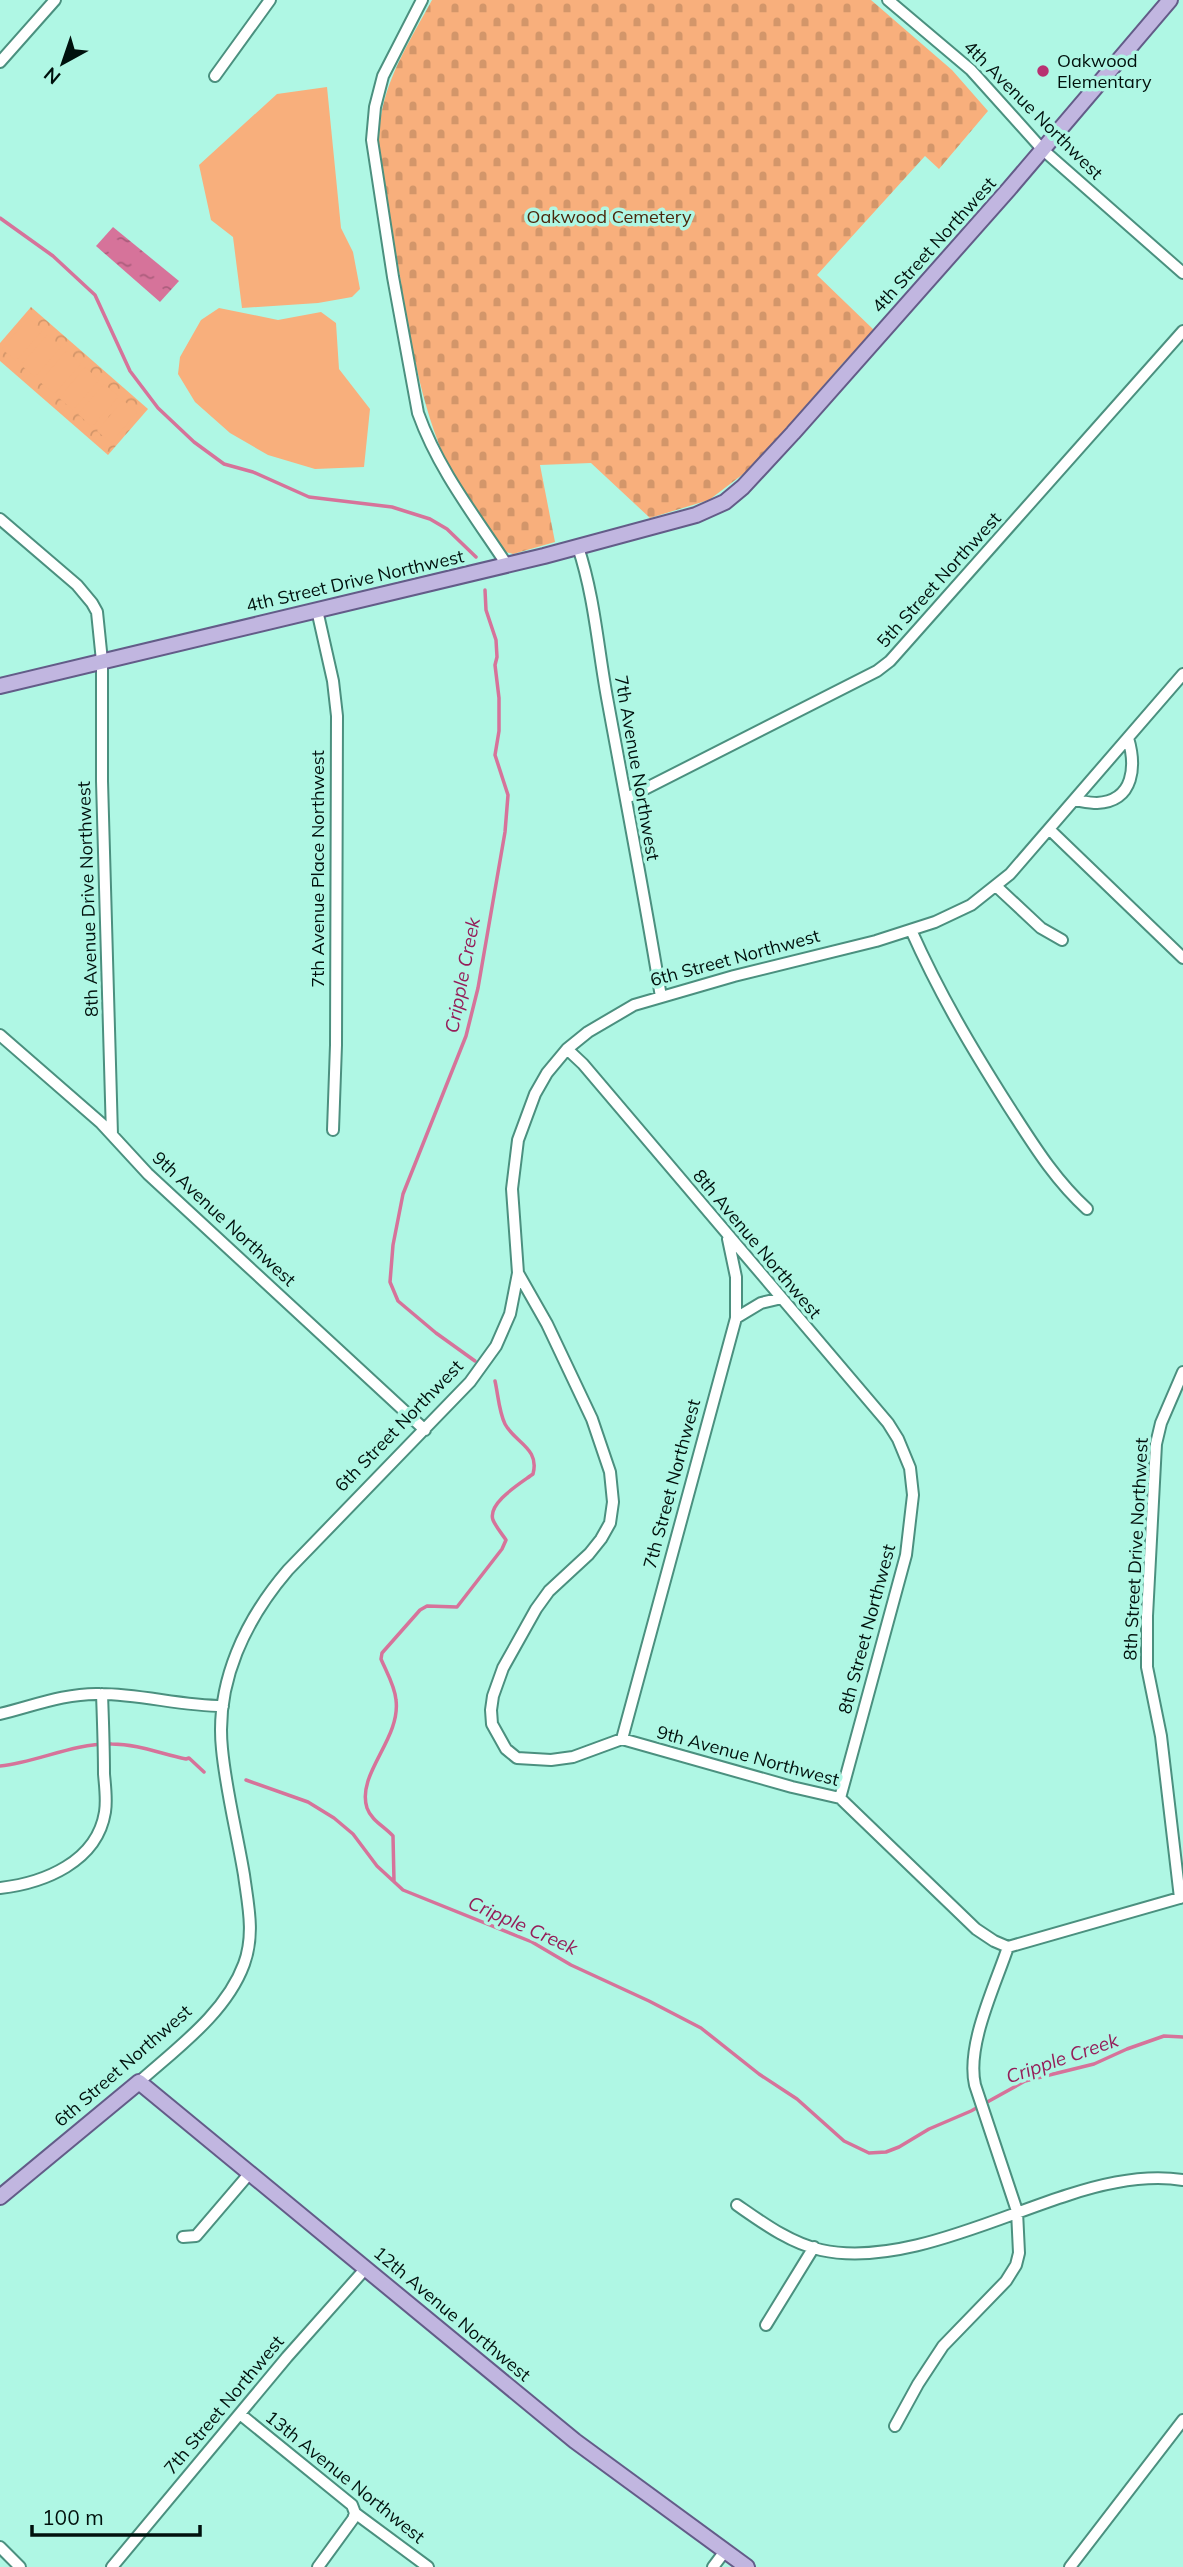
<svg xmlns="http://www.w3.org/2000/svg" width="1183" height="2567" viewBox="0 0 1183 2567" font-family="Mulish,sans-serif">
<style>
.cemetery{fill:url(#cemetery-stones)}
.park{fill:url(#park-crowns)}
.garden{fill:#f8af7c}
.water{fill:url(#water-ripples)}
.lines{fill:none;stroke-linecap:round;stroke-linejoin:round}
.stream{stroke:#d6739a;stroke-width:3.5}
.minor-casing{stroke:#4b907f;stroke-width:14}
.major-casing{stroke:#635c88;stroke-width:18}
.minor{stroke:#fff;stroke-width:10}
.major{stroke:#c1b6e0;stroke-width:14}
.poi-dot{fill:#b83171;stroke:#aff7e4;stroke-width:2.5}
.labels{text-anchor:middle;stroke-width:7;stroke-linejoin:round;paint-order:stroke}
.poi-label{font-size:18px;fill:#00110d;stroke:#aff7e4;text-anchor:start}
.street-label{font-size:18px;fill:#00110d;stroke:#aff7e4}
.park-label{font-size:18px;fill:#49270c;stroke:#aff7e4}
.water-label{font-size:19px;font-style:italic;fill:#951e59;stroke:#aff7e4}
</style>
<defs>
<pattern id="cemetery-stones" width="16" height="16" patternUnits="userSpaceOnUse" patternTransform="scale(1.75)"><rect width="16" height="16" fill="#f8af7c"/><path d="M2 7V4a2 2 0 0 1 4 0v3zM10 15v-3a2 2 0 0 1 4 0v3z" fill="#d3966a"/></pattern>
<pattern id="park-crowns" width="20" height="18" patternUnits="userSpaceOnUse" patternTransform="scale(1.75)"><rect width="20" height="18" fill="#f8af7c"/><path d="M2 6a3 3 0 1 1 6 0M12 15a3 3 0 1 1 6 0" fill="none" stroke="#d3966a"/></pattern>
<pattern id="water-ripples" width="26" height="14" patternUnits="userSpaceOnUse" patternTransform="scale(1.75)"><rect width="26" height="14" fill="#d6739a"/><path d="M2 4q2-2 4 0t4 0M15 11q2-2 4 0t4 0" fill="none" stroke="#ab5d7c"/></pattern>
</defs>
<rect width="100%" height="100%" fill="#aff7e4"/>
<path class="cemetery" d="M 432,0 L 871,0 L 952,70 L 988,111 L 939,169 L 925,156 L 817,275 L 875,331 L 842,364 L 755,465 L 709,500 L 650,518 L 591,463 L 540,465 L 555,542 L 513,554 L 506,552 C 485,521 457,489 443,454 C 416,390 407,316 395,248 C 387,205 374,159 381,116 C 388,74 412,37 432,0 Z"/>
<path class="park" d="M 31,307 L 148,409 L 108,455 L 0,361 L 0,343 Z"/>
<path class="garden" d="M 327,87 L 341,228 L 353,252 L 360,289 L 352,297 L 318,303 L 242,308 L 233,237 L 211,220 L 199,165 L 277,94 Z
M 219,308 L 278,320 L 321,312 L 336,323 L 339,369 L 370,409 L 364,467 L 315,469 L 268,455 L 230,433 L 195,402 L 178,374 L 180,357 L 201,320 Z
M 28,318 L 42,331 L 16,361 L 2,349 Z
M 47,335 L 61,347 L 35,377 L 21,365 Z
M 66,351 L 81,364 L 54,394 L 40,382 Z
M 85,367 L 99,380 L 73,410 L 59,398 Z
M 104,384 L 119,396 L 92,427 L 78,414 Z
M 123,400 L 137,412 L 111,443 L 97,431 Z"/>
<path class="water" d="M 113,227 L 179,281 L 160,302 L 96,246 Z"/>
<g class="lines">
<path class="stream" d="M 0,218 L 53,256 L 95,295 L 130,371 L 158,408 L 194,442 L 224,464 L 253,472 L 309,497 L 392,507 L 430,519 L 447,529 L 476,557
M 475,1361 L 436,1333 L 398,1301 L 390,1282 L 393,1245 L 403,1194 L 466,1036 L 478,988 L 505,832 L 508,795 L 495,755 L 499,731 L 499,698 L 495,665 L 497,657 L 496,640 L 486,610 L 485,590
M 0,1766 C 38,1762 73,1743 112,1744 C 138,1744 161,1754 186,1759 L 189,1758 L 204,1772
M 246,1780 L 308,1802 L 334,1818 L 353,1834 L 377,1866 L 403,1890 L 532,1942 L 571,1965 L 649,2001 L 701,2028 L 759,2074 L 797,2099 L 844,2141 L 869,2153 L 886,2152 L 899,2147 L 929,2129 L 971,2111 L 1025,2081 L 1094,2064 L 1127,2049 L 1164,2036 L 1183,2037
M 394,1881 L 393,1836 C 385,1827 371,1820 367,1808 C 356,1774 401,1739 396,1700 C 395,1686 386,1671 381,1659 L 382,1653 L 420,1610 L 427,1606 L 457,1607 L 502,1549 L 506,1540 C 502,1534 496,1527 493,1520 C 487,1503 521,1483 533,1474 C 540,1448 515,1443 505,1424 C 499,1412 498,1394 495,1381"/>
<defs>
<path id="minor" d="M 422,0 L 383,76 L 375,107 L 372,140 L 393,277 L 418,413 C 438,469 474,515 507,565
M 888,0 L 971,70 L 1042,149 L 1183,273
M 0,62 L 55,0
M 215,76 L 270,0
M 0,519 L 77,585 L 92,603 L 97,612 L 102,661 L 102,781 L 112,1135
M 578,547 C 595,598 598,651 608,703 C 626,801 645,898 661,997
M 317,610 L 333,681 L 337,716 L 336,1045 L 333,1130
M 627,798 L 877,671 L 890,661 L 1183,331
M 1074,800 C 1081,801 1090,803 1097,803 C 1135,801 1136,765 1128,738
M 1049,829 L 1183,958
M 996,886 L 1041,928 L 1062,940
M 911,930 C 940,995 971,1047 1009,1107 C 1033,1144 1054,1179 1087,1209
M 0,1035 L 101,1123 L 148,1174 L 425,1430
M 567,1049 L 583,1064 L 888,1423 L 898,1439 L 910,1468 L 913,1495 L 906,1555 L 840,1798
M 518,1273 L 547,1324 L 592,1419 L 610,1472 L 613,1502 L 610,1523 L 601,1539 L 589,1554 L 549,1591 L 536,1609 L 503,1668 L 493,1696 L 491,1710 L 492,1724 L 506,1749 L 517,1758 L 551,1760 L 573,1757 L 622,1739 L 792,1787 L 840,1798 L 976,1929 L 994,1941 L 1008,1947 L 1183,1897
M 736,1318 L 761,1303 L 782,1298
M 0,1714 C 33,1706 65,1693 100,1694 C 141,1694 181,1706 223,1706
M 622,1739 L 736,1318 L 736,1277 L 728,1239
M 0,1888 C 44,1883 97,1862 105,1812 C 107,1800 105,1786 104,1774 C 104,1747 103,1721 102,1694
M 1180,1898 L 1161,1736 L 1147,1667 L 1147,1616 L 1156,1444 L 1161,1423 L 1183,1372
M 139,2082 C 177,2048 226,2013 244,1964 C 255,1934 248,1905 244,1875 C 237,1833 226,1791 222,1749 C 215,1682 246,1619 288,1570 L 470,1382 L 496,1346 L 510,1314 L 518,1273 L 512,1189 L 518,1140 L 535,1094 L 547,1073 L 567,1049 L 588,1032 L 634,1005 L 734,976 L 876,941 L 935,922 L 971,905 L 1010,874 L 1183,674
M 737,2205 C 763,2223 790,2243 821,2250 C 898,2267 995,2218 1068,2195 C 1104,2183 1145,2174 1183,2180
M 183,2237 L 196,2236 L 249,2174
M 766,2325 L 814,2247
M 240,2414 L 352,2505 L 355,2513 L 428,2567
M 895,2426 L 918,2384 L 943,2346 L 1006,2281 L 1016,2265 L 1019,2253 L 1017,2211 L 975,2085 C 966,2045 995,1986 1008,1947
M 0,2547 L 20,2567
M 112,2567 L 287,2357 L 366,2268
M 318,2567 L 353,2519 L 355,2513
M 713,2567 L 725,2551
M 1070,2567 L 1183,2420"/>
<path id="major" d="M 0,686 L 544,556 L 696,515 L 725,502 L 743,487 L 793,433 L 1009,189 L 1170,0
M 0,2197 L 139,2082 L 575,2441 L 747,2567"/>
</defs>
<use href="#minor" class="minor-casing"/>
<use href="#major" class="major-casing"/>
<use href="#minor" class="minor"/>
<use href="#major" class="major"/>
</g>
<circle class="poi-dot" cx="1043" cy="71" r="7"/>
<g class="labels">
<g class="poi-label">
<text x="1057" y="67">Oakwood<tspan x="1057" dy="21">Elementary</tspan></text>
</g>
<g class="street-label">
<text transform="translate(1033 110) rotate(45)" y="6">4th Avenue Northwest</text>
<text transform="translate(934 245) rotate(-48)" y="6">4th Street Northwest</text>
<text transform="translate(939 580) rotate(-48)" y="6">5th Street Northwest</text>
<text transform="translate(355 581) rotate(-13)" y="6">4th Street Drive Northwest</text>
<text transform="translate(637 768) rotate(80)" y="6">7th Avenue Northwest</text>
<text transform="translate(318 869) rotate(-90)" y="6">7th Avenue Place Northwest</text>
<text transform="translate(88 899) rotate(-92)" y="6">8th Avenue Drive Northwest</text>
<text transform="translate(735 958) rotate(-15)" y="6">6th Street Northwest</text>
<text transform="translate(224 1219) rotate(43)" y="6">9th Avenue Northwest</text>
<text transform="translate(757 1244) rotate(50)" y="6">8th Avenue Northwest</text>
<text transform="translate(399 1426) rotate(-46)" y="6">6th Street Northwest</text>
<text transform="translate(672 1484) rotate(-75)" y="6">7th Street Northwest</text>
<text transform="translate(1136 1549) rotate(-87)" y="6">8th Street Drive Northwest</text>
<text transform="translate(867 1629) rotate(-75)" y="6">8th Street Northwest</text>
<text transform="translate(748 1756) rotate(15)" y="6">9th Avenue Northwest</text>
<text transform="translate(123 2066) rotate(-41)" y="6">6th Street Northwest</text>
<text transform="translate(452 2314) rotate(40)" y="6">12th Avenue Northwest</text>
<text transform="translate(224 2405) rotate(-50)" y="6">7th Street Northwest</text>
<text transform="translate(345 2477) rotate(39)" y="6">13th Avenue Northwest</text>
</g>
<g class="park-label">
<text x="609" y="223">Oakwood Cemetery</text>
</g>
<g class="water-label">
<text transform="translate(462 975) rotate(-79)" y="7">Cripple Creek</text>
<text transform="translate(523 1925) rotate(24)" y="7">Cripple Creek</text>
<text transform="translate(1062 2058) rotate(-19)" y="7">Cripple Creek</text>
</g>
</g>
<g transform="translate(63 63) rotate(220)" stroke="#aff7e4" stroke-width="5" paint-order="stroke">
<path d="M0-5L12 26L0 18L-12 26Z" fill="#00110d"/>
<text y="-10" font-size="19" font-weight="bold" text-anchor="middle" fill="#00110d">N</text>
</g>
<path d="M32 2525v10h168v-10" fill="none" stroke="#00110d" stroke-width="3.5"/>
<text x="42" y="2525" font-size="21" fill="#00110d" stroke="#aff7e4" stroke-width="5" paint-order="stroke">100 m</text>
</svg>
